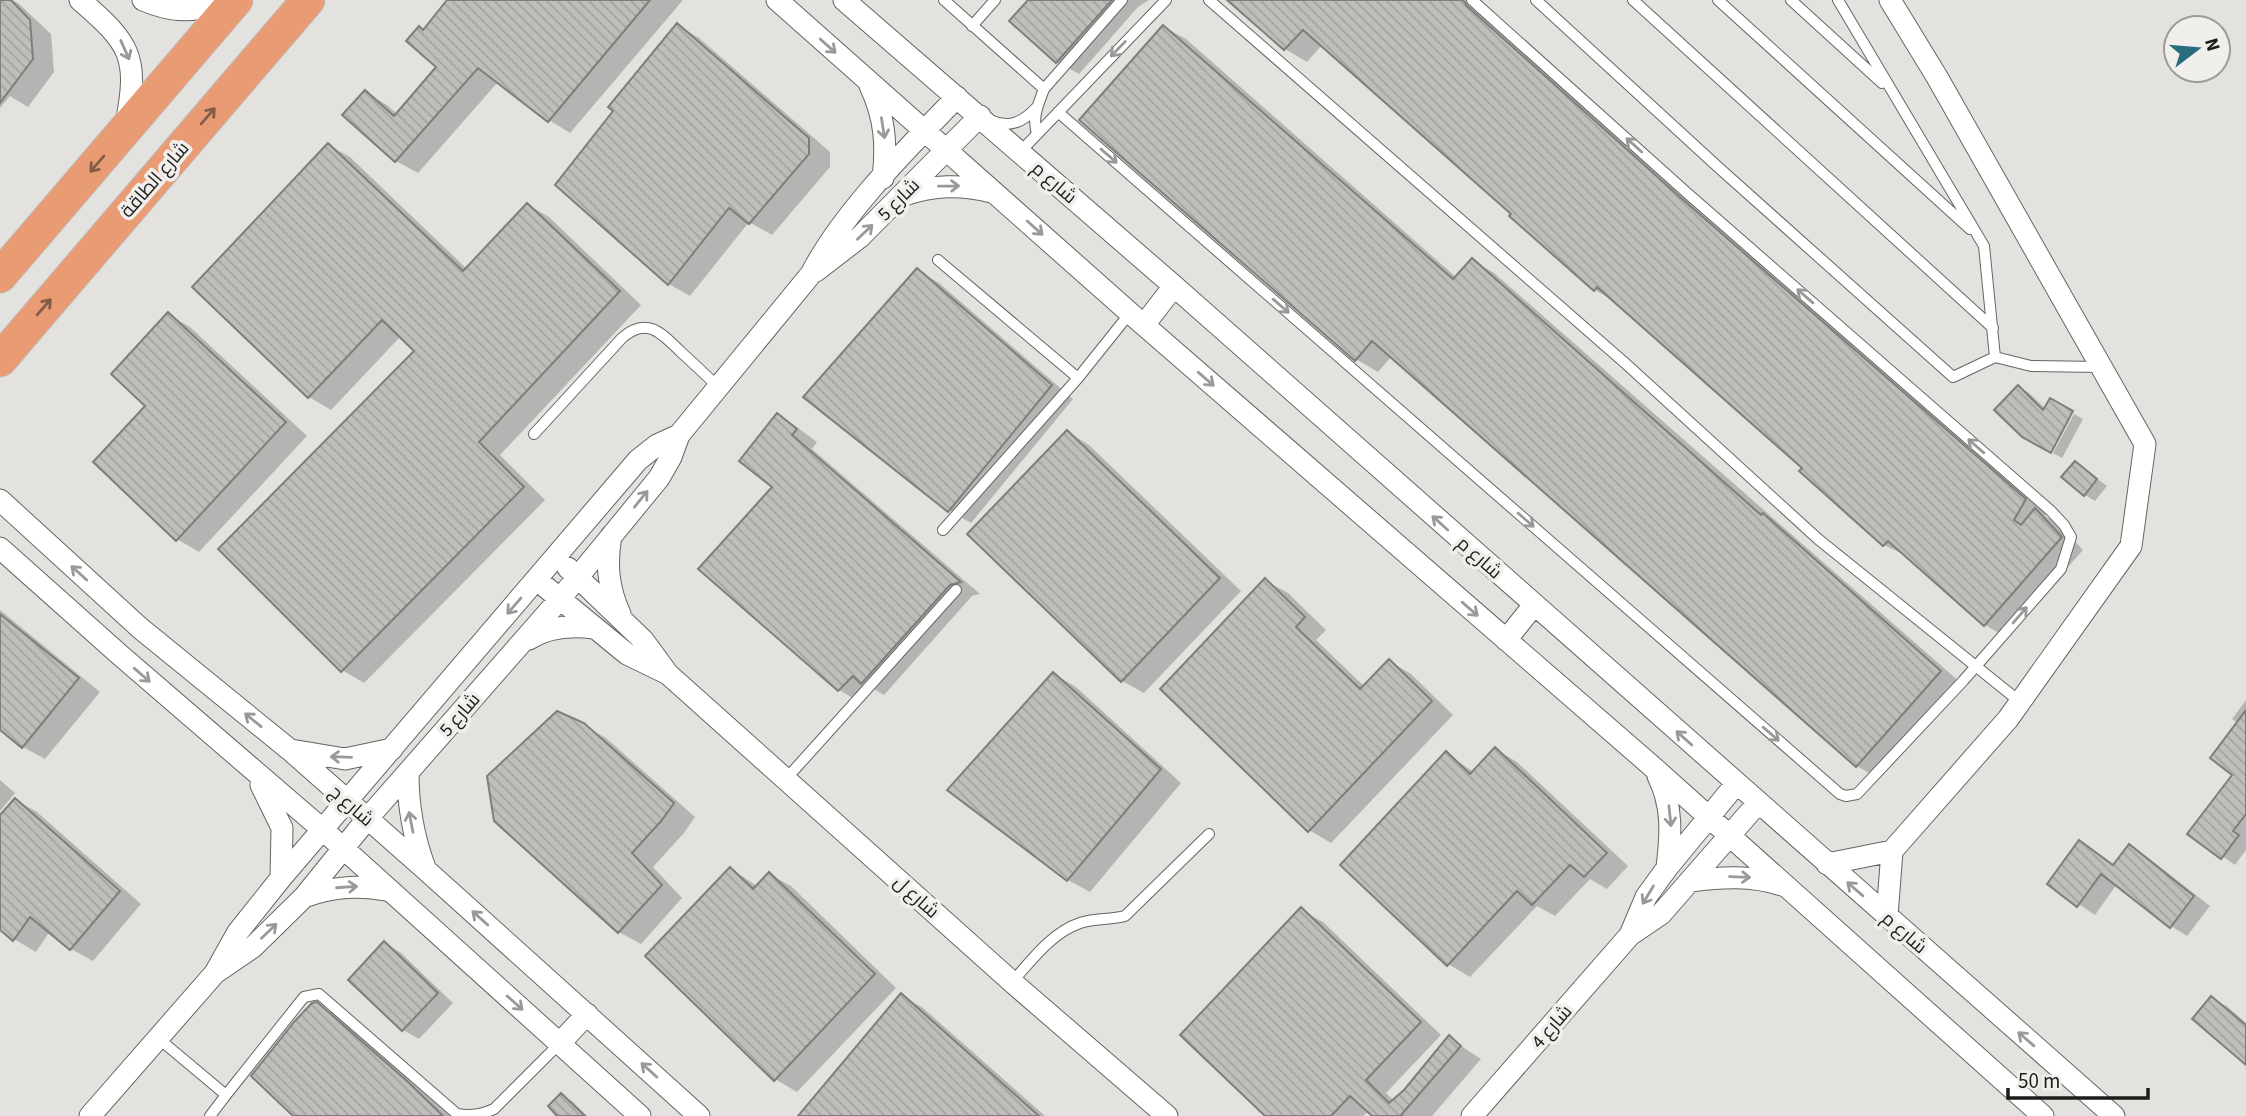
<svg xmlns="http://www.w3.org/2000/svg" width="2246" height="1116" viewBox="0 0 2246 1116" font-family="'Source Sans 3',Cairo,sans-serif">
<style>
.shadow{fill:#0003}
.building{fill:url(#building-back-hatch);stroke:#7f7e7b;stroke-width:2}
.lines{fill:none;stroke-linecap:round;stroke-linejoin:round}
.lane-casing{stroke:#666562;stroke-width:12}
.street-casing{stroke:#666562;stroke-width:23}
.primary-casing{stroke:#c0bfbf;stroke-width:35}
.lane{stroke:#fff;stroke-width:10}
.street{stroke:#fff;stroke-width:21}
.primary{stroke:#e99b74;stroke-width:33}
.oneway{stroke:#999998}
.oneway2{stroke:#835c48}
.labels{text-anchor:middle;stroke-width:7;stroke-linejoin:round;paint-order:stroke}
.street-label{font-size:19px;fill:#1d1c1b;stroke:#f0efec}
</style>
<defs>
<pattern id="building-back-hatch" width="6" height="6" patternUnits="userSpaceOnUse" patternTransform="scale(1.75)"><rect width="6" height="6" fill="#bfbebb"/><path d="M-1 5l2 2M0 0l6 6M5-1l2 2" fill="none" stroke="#a4a3a0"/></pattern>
</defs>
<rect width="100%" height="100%" fill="#e3e2df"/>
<path class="shadow" d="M 0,0 L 12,0 L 18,3 L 51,34 L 54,72 L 28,107 L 10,96 L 0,108 Z
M 449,0 L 683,0 L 570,133 L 549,120 L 498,82 L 418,173 L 396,161 L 345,115 L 365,92 L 387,105 L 397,114 L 439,67 L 424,31 Z
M 1031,0 L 1149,0 L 1138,7 L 1079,74 L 1057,62 L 1012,21 Z
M 1230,0 L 1468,0 L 2047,513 L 2045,516 L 2058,523 L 2083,550 L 2006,637 L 1985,625 L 1907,556 L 1884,545 L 1801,471 L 1804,467 L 1616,302 L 1595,290 L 1513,214 L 1322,45 L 1307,62 L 1285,49 Z
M 678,25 L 699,38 L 830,152 L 830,167 L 772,235 L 749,222 L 690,296 L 669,284 Z
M 1164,27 L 1186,39 L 1457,278 L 1472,260 L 1494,273 L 1962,684 L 1879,779 L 1857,766 L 1392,356 L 1378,372 L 1356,359 Z
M 328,145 L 350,157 L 467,269 L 528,205 L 549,217 L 641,305 L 500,455 L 545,500 L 364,683 L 342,670 L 416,351 L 401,336 L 331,410 L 309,397 L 194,287 Z
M 917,270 L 939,283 L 1073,399 L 971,523 L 949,510 Z
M 169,315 L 190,327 L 307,436 L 199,552 L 177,539 L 148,406 Z
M 2019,387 L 2029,393 L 2046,409 L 2071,412 L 1996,410 Z
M 2074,414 L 2083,419 L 2062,458 L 2053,453 Z
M 777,415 L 798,428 L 817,442 L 812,449 L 980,594 L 972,596 L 884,695 L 874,689 L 860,702 L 839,690 L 700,569 L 774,487 Z
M 1068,432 L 1089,445 L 1241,591 L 1144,693 L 1122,681 Z
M 2076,463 L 2107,486 L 2095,501 L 2085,495 Z
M 1266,581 L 1288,593 L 1326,630 L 1316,640 L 1365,687 L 1389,661 L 1411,674 L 1453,715 L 1331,843 L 1309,830 Z
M 0,610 L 100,692 L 45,759 L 23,747 L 0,728 Z
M 1054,674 L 1076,687 L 1181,783 L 1090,892 L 1068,880 Z
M 2246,700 L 2246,850 L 2235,865 L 2190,834 L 2234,774 L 2238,723 L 2232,719 Z
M 583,725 L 606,738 L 695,817 L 684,833 L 653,867 L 682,898 L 641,944 L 619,932 Z
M 1495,749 L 1517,762 L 1628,866 L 1607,889 L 1590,879 L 1555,916 L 1537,906 L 1470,977 L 1448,964 L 1447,754 L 1474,772 Z
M 0,780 L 15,793 L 0,811 Z
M 16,800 L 37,812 L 141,904 L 93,961 L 71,949 L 50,931 L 36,952 L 14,939 L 0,928 L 0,818 Z
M 2079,843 L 2115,866 L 2130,847 L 2146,856 L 2210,906 L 2187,936 L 2171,926 L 2117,884 L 2095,915 L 2049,884 Z
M 731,869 L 757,886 L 769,874 L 791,886 L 896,988 L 797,1092 L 775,1079 Z
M 1301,910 L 1323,922 L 1441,1035 L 1386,1093 L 1394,1101 L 1405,1091 L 1449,1038 L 1481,1059 L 1432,1116 L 1374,1116 L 1369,1111 L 1363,1116 L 1267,1116 Z
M 385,943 L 401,953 L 453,1003 L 419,1039 L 403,1030 Z
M 901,995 L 923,1008 L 1045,1116 L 807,1116 Z
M 2212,998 L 2228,1007 L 2246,1023 L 2246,1063 Z
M 316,1004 L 339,1017 L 450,1116 L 295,1116 Z
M 562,1095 L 572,1101 L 587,1116 L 560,1116 Z"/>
<path class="building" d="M 0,0 L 11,0 L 30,20 L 33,59 L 0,103 Z
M 447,0 L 650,0 L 548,122 L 478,68 L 395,162 L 342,115 L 365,90 L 394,116 L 436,67 L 406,41 L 419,26 L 423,30 Z
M 1028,0 L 1112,0 L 1056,63 L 1009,21 Z
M 1227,0 L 1463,0 L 1467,6 L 1681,198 L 2026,499 L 2014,520 L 2021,525 L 2035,508 L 2062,537 L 1984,626 L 1888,541 L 1883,546 L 1799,471 L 1802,468 L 1597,287 L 1594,291 L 1509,216 L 1511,214 L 1303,30 L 1284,50 Z
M 677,23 L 809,138 L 809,154 L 749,224 L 729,208 L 668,285 L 555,185 L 613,111 L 608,107 Z
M 1163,25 L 1453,279 L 1472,258 L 1761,515 L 1763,513 L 1941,671 L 1856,767 L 1372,341 L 1355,361 L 1079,120 Z
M 328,143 L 463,271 L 527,203 L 620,291 L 479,442 L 524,487 L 341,672 L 218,549 L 414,351 L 382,320 L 308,398 L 192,287 Z
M 917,268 L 1052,385 L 948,512 L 803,397 Z
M 168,312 L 286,422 L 176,541 L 93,462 L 145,406 L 111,374 Z
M 2018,385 L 2043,410 L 2050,398 L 2073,411 L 2051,453 L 2022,437 L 1994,410 Z
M 777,413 L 797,429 L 792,435 L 961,582 L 950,585 L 861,684 L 853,676 L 838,691 L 698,569 L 772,487 L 739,461 Z
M 1067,430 L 1220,578 L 1121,682 L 967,534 Z
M 2075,461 L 2097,479 L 2084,496 L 2061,477 Z
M 1265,578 L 1305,617 L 1296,627 L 1360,689 L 1389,659 L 1432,701 L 1308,832 L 1160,689 Z
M 0,614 L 79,678 L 22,748 L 0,730 Z
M 1053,672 L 1161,769 L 1067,881 L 947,790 Z
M 2246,710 L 2246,814 L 2233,831 L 2239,835 L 2221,859 L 2187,834 L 2232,775 L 2210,758 Z
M 557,711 L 584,723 L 674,803 L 662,820 L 632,853 L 662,885 L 618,933 L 494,821 L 487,776 Z
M 1495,747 L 1607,853 L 1584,877 L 1570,865 L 1532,905 L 1517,891 L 1447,966 L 1340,865 L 1446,751 L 1470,774 Z
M 15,798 L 120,891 L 70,950 L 30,917 L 13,941 L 0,930 L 0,815 Z
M 2079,840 L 2113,865 L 2129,844 L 2194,896 L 2170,928 L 2101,874 L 2077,907 L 2047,884 Z
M 730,867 L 753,889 L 769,872 L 875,974 L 774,1081 L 645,956 Z
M 1301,907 L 1421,1022 L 1366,1080 L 1389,1103 L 1404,1090 L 1449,1035 L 1461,1046 L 1401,1115 L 1403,1116 L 1372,1116 L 1350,1096 L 1331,1116 L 1265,1116 L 1180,1035 Z
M 384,941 L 438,993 L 402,1031 L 348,980 Z
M 901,993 L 1039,1116 L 798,1116 Z
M 2211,996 L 2246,1025 L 2246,1065 L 2192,1019 Z
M 317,1002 L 407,1081 L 443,1116 L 293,1116 L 251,1076 L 294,1022 L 312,1003 Z
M 561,1093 L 585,1116 L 557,1116 L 548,1106 Z"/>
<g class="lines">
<defs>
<path id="lane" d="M 944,0 L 1044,89 C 1038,105 1032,117 1037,134
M 1209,0 L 1625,363 L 1818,539 L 2019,701
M 1536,0 L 1718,167 L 1953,377 L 1995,357
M 1633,0 L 1993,328
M 1718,0 L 1970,229
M 1791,0 L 1882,83
M 1838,0 L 1984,246 L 1995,357 L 2031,366 L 2101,367
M 972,26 L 995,0
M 1044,89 L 1122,0
M 1058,112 L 1840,794 L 1846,796 L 1857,794 L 1963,681 L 2061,569 L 2071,537 L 2064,525 L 2051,511 L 1686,192 L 1472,0
M 992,121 C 1010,128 1023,122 1036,108
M 1020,152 L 1166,0
M 938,260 L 1078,378
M 534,434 L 622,338 C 648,315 663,335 682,353 C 694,364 706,375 718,387
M 943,530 L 1078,378 L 1130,313
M 786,779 L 956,590
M 1012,982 C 1032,960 1051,933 1080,923 C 1094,918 1110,920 1125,916 L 1209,834
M 158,1038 L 226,1095 L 304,997 L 319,994 L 457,1114 C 471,1116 481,1115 494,1109 L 560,1043
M 210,1116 L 226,1095"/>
<path id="street" d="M 80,0 C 131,44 139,57 126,124
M 143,0 C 173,13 197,13 226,0
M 777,0 L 1130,313 L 1654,768 L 2043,1116
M 844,0 L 1174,286 L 2114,1116
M 870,86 C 885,117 887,145 883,178
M 904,195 C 934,185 960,184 992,192
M 816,271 L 860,237 L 980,116
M 1144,325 L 1174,286
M 0,500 L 140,628 L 290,750 L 426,870 L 699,1116
M 611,536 C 606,564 608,588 620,614
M 0,548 L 120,655 L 323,830 L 640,1116
M 568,568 L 643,640 L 668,674 L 1012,982 L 1167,1116
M 537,580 L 627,654 L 666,673
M 529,639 C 549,626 571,625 594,628
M 1506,640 L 1534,605
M 291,750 L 345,759 L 392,749
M 408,773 C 408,807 413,836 425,868
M 1658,776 C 1673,806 1671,835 1667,867
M 261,785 L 282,828 L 281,878
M 1827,864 L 1892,851
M 1690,881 C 1722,877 1751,875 1782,885
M 304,897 C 334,886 359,885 391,891
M 1887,916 L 1892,851 L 2008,719 L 2131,546 L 2145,444 L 1937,77 L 1890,0
M 1630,935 L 1646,897 L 1667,868 L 1736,784
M 215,973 L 253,947 L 304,897 L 367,819 L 559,600 L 659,478 L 671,457 L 679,435 L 811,274 C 843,212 908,148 957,97
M 560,1043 L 587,1014
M 90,1116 L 215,973 L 238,932 L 281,878 L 638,460 L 657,445 L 679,435
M 1472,1116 L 1630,935 L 1661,914 L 1758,803"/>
<path id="primary" d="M 0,276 L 236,0
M 0,360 L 308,0"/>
</defs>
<use href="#lane" class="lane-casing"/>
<use href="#street" class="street-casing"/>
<use href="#primary" class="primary-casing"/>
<use href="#lane" class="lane"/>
<use href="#street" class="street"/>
<use href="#primary" class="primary"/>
</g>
<defs><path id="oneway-shaft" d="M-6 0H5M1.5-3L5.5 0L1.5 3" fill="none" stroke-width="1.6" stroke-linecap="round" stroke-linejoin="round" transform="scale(1.75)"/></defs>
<g class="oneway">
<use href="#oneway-shaft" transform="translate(828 46) rotate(42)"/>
<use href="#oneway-shaft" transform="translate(1118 49) rotate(134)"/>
<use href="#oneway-shaft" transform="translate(125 50) rotate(66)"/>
<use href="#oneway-shaft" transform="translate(883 128) rotate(81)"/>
<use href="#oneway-shaft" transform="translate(1634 145) rotate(-138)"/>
<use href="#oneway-shaft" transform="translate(1109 156) rotate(41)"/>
<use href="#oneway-shaft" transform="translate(949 186) rotate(-1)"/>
<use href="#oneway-shaft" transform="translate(1035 228) rotate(42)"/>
<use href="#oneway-shaft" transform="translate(865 232) rotate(-44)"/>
<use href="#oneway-shaft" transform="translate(1805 296) rotate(-139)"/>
<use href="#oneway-shaft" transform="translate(1281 306) rotate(41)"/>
<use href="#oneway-shaft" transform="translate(1206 379) rotate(41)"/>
<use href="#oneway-shaft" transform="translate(1976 446) rotate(-139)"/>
<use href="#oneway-shaft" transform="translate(641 499) rotate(-51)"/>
<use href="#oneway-shaft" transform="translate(1526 520) rotate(41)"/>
<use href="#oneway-shaft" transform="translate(1440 523) rotate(-138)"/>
<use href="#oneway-shaft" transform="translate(79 573) rotate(-138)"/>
<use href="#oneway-shaft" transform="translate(514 606) rotate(131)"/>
<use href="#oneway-shaft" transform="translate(1470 609) rotate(41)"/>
<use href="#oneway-shaft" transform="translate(2020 615) rotate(-49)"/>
<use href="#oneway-shaft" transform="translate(142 675) rotate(41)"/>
<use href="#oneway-shaft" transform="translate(253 720) rotate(-141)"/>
<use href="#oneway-shaft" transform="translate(1771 734) rotate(41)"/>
<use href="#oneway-shaft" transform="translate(1684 738) rotate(-138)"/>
<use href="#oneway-shaft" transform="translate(341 757) rotate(-178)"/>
<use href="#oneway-shaft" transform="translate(1670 816) rotate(84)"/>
<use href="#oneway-shaft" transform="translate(411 822) rotate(-101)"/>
<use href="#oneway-shaft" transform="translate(1740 877) rotate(2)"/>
<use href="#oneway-shaft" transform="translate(347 887) rotate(-4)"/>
<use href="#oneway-shaft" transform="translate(1855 889) rotate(-139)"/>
<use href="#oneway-shaft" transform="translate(1648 895) rotate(121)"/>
<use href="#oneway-shaft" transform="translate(480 918) rotate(-138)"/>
<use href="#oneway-shaft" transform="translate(269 931) rotate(-44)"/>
<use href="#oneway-shaft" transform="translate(515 1003) rotate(42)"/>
<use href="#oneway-shaft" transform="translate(2026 1039) rotate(-139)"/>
<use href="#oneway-shaft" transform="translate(649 1070) rotate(-138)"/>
</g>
<g class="oneway2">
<use href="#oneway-shaft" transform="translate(208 116) rotate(-49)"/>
<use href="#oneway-shaft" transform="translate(97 164) rotate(131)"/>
<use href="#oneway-shaft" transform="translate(44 307) rotate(-49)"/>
</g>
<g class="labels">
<g class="street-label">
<text transform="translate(154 179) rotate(-49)" y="7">شارع الطاقة</text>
<text transform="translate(1055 182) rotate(41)" y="7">شارع م</text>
<text transform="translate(898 199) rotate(-45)" y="7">شارع 5</text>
<text transform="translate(1480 557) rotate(42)" y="7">شارع م</text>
<text transform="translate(459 714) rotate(-49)" y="7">شارع 5</text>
<text transform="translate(352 805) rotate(41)" y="7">شارع ج</text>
<text transform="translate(917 896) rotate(42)" y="7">شارع ل</text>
<text transform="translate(1905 932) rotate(41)" y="7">شارع م</text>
<text transform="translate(1551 1026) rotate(-49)" y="7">شارع 4</text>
</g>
</g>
<g transform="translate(2197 49) rotate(74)"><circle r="33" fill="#f0efec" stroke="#9c9b98" stroke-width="2"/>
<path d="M0-5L12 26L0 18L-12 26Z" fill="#286c7d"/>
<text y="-10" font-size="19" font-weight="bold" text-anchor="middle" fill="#1d1c1b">N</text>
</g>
<path d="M2008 1088v10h140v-10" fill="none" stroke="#1d1c1b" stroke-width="3.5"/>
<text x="2018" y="1088" font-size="21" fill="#1d1c1b" stroke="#f0efec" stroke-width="5" paint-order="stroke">50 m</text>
</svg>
